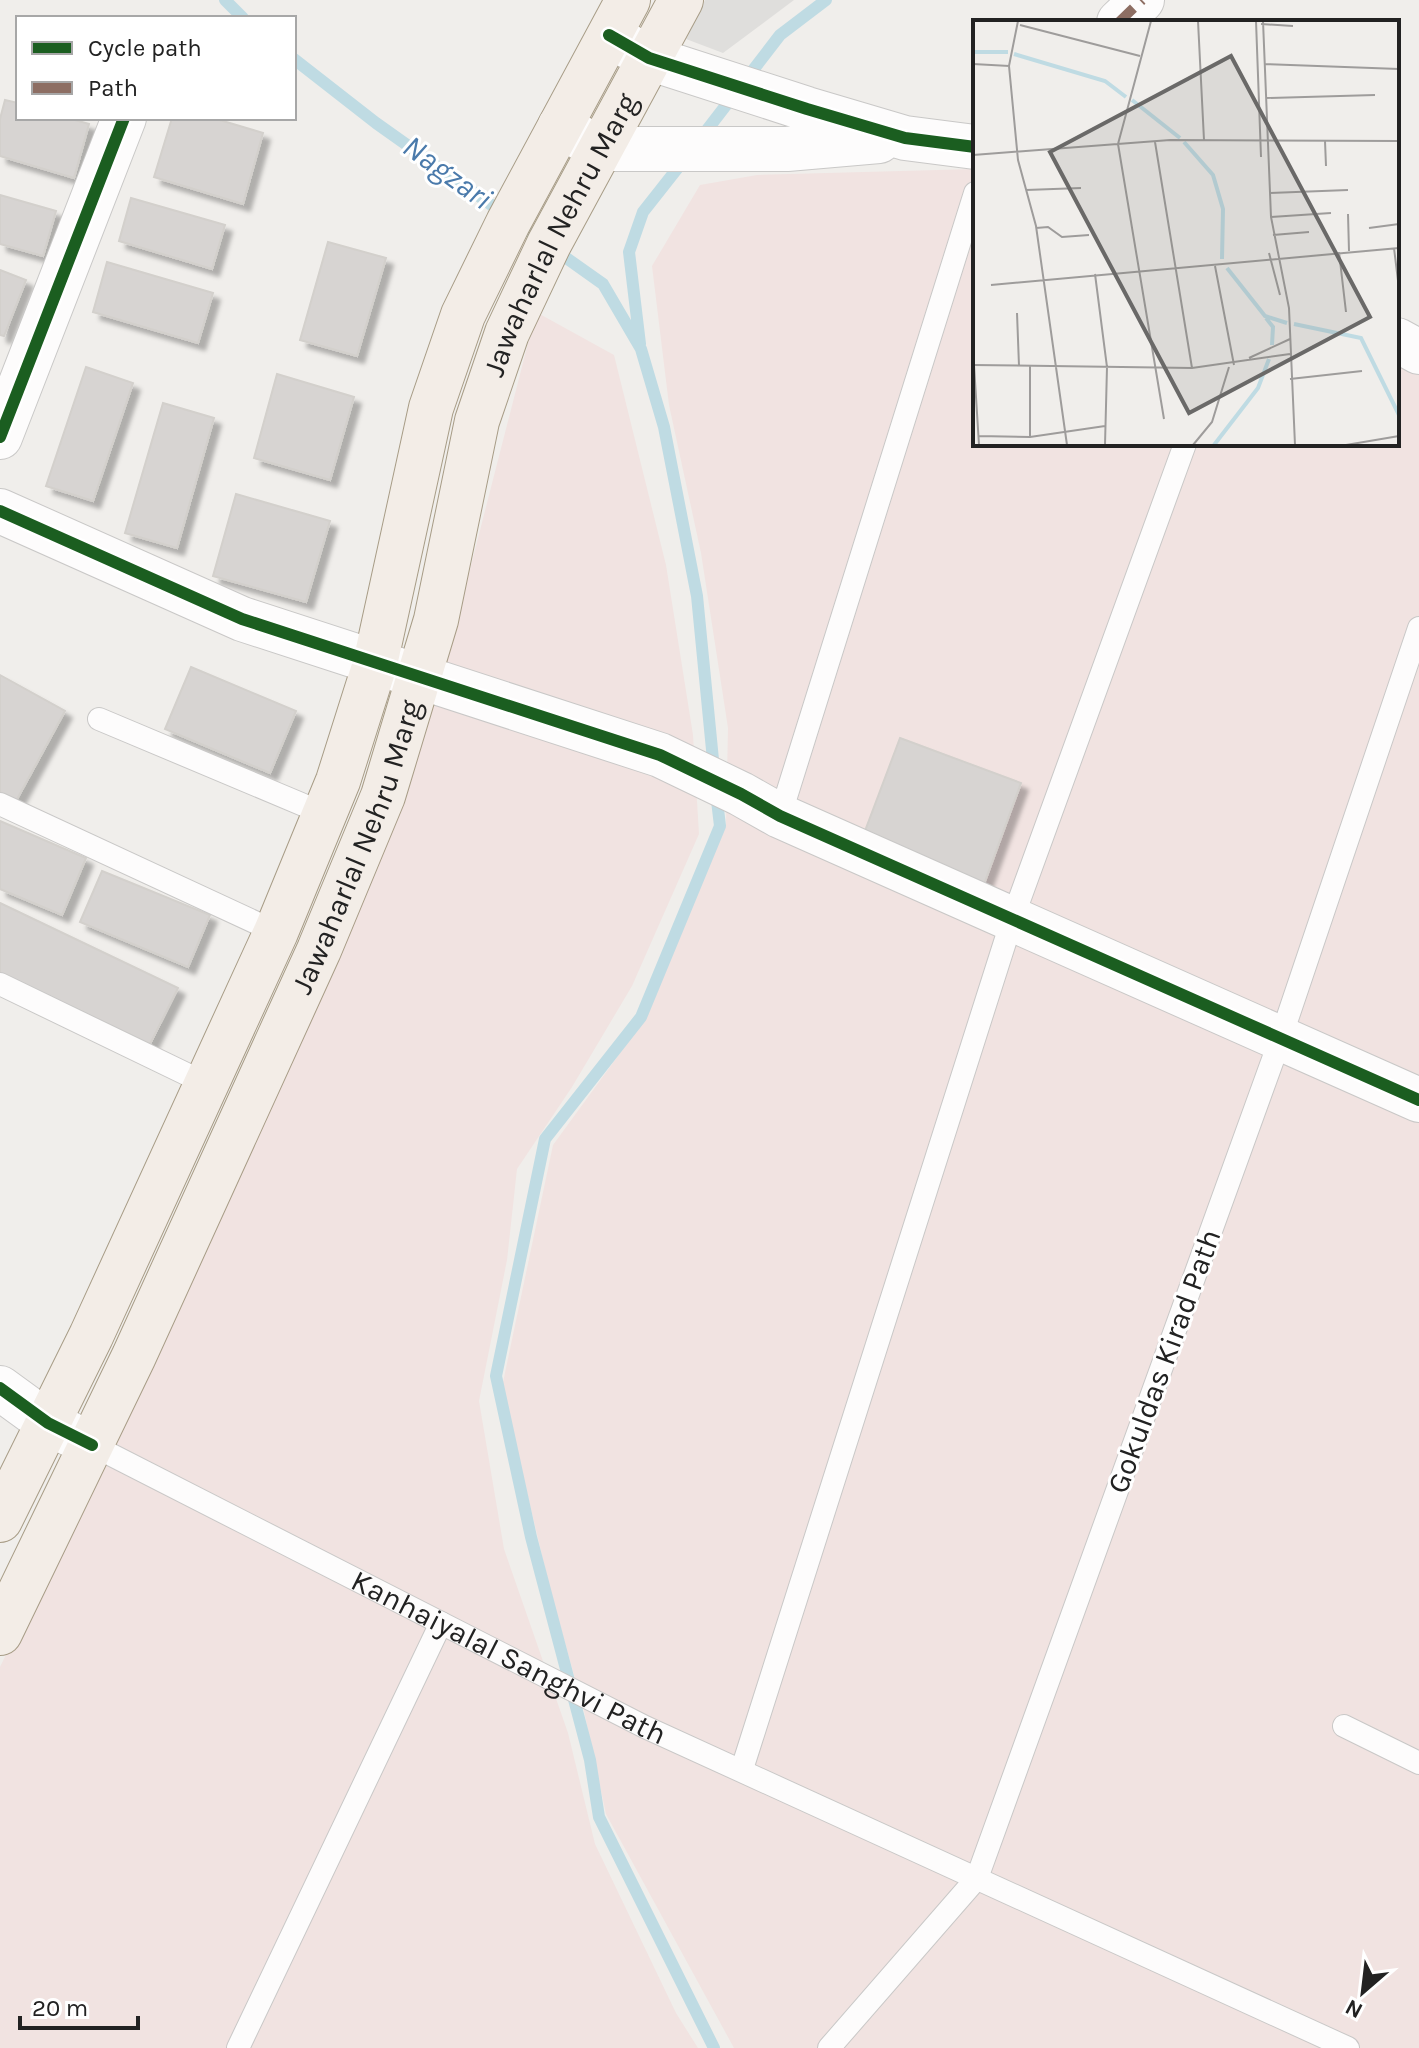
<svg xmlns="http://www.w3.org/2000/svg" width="1419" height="2048" viewBox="0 0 1419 2048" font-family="Karla,sans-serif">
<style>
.residential{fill:#dfdedc}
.commercial{fill:#f1e3e1}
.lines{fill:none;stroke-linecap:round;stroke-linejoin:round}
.stream{stroke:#bfdbe3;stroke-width:12}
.building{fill:#d7d4d2;stroke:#d3d0cc;stroke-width:2;filter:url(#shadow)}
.service-casing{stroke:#c9c8c7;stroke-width:24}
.minor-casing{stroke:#c9c8c7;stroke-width:46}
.primary-casing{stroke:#a79c86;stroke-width:46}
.service{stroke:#fdfcfc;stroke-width:22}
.minor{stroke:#fdfcfc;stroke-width:44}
.primary{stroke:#f3ede7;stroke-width:44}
.quiet{stroke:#8d6e63;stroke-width:10;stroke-dasharray:20 10;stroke-linecap:butt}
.cycleway-casing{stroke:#fff;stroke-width:17}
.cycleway{stroke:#1b5e20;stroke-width:12}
.labels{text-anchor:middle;stroke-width:6;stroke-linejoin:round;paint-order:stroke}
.street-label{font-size:30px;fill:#222;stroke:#fff}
.water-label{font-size:32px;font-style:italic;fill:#4a7aab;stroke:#fff}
.inset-river{fill:none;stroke:#bfdbe3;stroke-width:4}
.inset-road{fill:none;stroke:#9e9c9b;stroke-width:2}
.view{fill:#6a6968;fill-opacity:0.15;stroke:#6a6968;stroke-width:4}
.inset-edge{fill:none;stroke:#222;stroke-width:4}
</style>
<defs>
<filter id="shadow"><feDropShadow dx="7" dy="7" stdDeviation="2" flood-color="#0004"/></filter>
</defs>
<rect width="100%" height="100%" fill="#f0eeeb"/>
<path class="residential" d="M 705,0 L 794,0 L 723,53 L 686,39 Z"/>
<path class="commercial" d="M 975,169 L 975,444 L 1397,444 L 1397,357 L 1419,369 L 1419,2048 L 734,2048 L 606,1814 L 584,1711 L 550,1589 L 502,1387 L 553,1145 L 642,1023 L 726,824 L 728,728 L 701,553 L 669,405 L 652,266 L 700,185 L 757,175 Z
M 536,312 L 614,355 L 666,565 L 693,735 L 699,834 L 632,986 L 572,1087 L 517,1169 L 507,1260 L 479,1401 L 504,1549 L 568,1733 L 595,1844 L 676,2013 L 698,2048 L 0,2048 L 0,1667 L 223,1208 L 437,698 Z"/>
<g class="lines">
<path class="stream" d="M 225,0 L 243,18
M 294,59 L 376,123 L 603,284 L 641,349 L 664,427 L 697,596 L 714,770
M 700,139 L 780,35 L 826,0
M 640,344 L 629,252 L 643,212 L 684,160
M 714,2048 L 599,1817 L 590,1760 L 531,1537 L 496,1376 L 545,1139 L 641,1017 L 720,826 L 716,792"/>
</g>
<path class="building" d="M 5,100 L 18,103 L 18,118 L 68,118 L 89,124 L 74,178 L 0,156 L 0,119 Z
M 172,118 L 213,118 L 263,133 L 243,204 L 154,177 Z
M 0,195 L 56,211 L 43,256 L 0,244 Z
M 131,198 L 225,225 L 212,269 L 119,241 Z
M 328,242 L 386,258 L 357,356 L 300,340 Z
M 107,262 L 213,293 L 198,343 L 93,312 Z
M 0,270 L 26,280 L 4,336 L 0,335 Z
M 86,367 L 133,383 L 93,501 L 46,486 Z
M 277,374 L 354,397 L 330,480 L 254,458 Z
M 163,403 L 214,418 L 177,548 L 125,533 Z
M 236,494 L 330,521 L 306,602 L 213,576 Z
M 191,667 L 296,711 L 270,773 L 165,729 Z
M 0,675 L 65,711 L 16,801 L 0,792 Z
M 900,738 L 1021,783 L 984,884 L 862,839 Z
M 0,821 L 86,858 L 62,915 L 0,889 Z
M 102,871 L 210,915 L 188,967 L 80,922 Z
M 0,903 L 178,988 L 150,1044 L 0,973 Z"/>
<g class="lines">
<defs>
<g id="service">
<path d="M 99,719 L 325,814"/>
<path d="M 0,804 L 276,932"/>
<path d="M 780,816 L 975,193"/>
<path d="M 0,984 L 207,1084"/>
<path id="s1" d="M 92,1445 L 645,1727 L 1348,2048"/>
<path d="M 1344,1726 L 1419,1763"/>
<path d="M 742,1769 L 1012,920 L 1185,444"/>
<path d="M 238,2048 L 441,1623"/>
<path d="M 829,2048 L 977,1878 L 1280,1040 L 1419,628"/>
</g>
<path id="minor" d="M 1119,22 L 1142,0
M 619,41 L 649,58 L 807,109 L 905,138 L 975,147
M 560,126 L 600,149 L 787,149 L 879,141
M 1397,340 L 1419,352
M 0,437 L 124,118
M 0,511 L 242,619 L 660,755 L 741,794 L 780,816 L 1419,1100
M 0,1388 L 48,1423 L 92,1445"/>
<g id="primary">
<path d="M 0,1520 L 91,1336 L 276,932 L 338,781 L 375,664 L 431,408 L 463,315 L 508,223 L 628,0"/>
<path id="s2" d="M 0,1633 L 134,1356 L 319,950 L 383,796 L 436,620 L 477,421 L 507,333 L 549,244 L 681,0"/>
</g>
</defs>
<use href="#service" class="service-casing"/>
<use href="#minor" class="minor-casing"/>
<use href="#primary" class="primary-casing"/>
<use href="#service" class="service"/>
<use href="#minor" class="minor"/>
<use href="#primary" class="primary"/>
<path class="quiet" d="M 1119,22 L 1142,0"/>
<defs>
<path id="cycleway" d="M 609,35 L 649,58 L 807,109 L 905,138 L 975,147
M 0,437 L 124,118
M 0,511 L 242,619 L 660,755 L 741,794 L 780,816 L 1419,1100
M 0,1388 L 48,1423 L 92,1445"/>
</defs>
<use href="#cycleway" class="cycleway-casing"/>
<use href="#cycleway" class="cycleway"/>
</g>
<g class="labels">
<g class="street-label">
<text dy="10" stroke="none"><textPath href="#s2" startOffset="1512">Jawaharlal Nehru Marg</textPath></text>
<text dy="10" stroke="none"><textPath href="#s2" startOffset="864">Jawaharlal Nehru Marg</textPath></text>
<text transform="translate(1164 1361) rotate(-70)" y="10">Gokuldas Kirad Path</text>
<text dy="10" stroke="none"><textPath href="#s1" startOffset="468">Kanhaiyalal Sanghvi Path</textPath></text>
</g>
<g class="water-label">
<text transform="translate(448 172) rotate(36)" y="11">Nagzari</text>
</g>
</g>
<g transform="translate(973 20)">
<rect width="426" height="426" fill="#f0eeeb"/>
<path class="inset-river" d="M 0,32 L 35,32M 41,34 L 132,61 L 153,77M 159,80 L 207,118M 211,122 L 240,155 L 250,189 L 249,239M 254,248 L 292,296 L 314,303M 293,298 L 300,307 L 299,325M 321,304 L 388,318 L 426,395M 241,425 L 285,368 L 296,339"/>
<path class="inset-road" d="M 178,1 L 145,124 L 191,399M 225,1 L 231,120M 283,1 L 288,137M 290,1 L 298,197 L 316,288 L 322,425M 288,4 L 320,6M 47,5 L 167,36M 0,44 L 36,46 L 45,1M 292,44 L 426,49M 36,46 L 45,140 L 63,206 L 94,425M 293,78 L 402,75M 352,121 L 353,146M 182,122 L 219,348M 0,135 L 197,120 L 426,121M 53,170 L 108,168M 297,173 L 375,170M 375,194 L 376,231M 298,197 L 358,193M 63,208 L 75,207 L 89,217 L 116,215M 396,208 L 426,204M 300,215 L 336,212M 421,228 L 426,269M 366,232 L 373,292M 296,233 L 307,275M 242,246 L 261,345M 122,254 L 134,347 L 132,425M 18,265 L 426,228M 44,293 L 46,346M 276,338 L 317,319M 0,345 L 219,348 L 317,334M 1,345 L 6,425M 317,359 L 389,351M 5,416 L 57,417 L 132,406M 57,417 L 57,346M 220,425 L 239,402 L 256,347M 373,425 L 426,416"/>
<path class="view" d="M 258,36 L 397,297 L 216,393 L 77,132 Z"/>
<rect width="426" height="426" class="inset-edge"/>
</g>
<rect x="16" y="16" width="280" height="104" fill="#ffffff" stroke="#a7a7a7" stroke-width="2"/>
<rect x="32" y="42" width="40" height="12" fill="#1b5e20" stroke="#a7a7a7" stroke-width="2"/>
<text x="88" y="56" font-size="24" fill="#222222">Cycle path</text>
<rect x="32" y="82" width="40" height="12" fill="#8d6e63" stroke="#a7a7a7" stroke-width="2"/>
<text x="88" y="96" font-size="24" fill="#222222">Path</text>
<g transform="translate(1363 1992) rotate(208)" stroke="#ffffff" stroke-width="6" paint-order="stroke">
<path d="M0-6L14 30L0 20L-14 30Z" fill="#222222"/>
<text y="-12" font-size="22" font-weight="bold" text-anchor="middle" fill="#222222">N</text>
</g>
<path d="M20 2016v12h118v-12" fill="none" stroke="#222222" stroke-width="4"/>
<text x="32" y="2016" font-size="24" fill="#222222" stroke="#ffffff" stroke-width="6" paint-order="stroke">20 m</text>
</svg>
